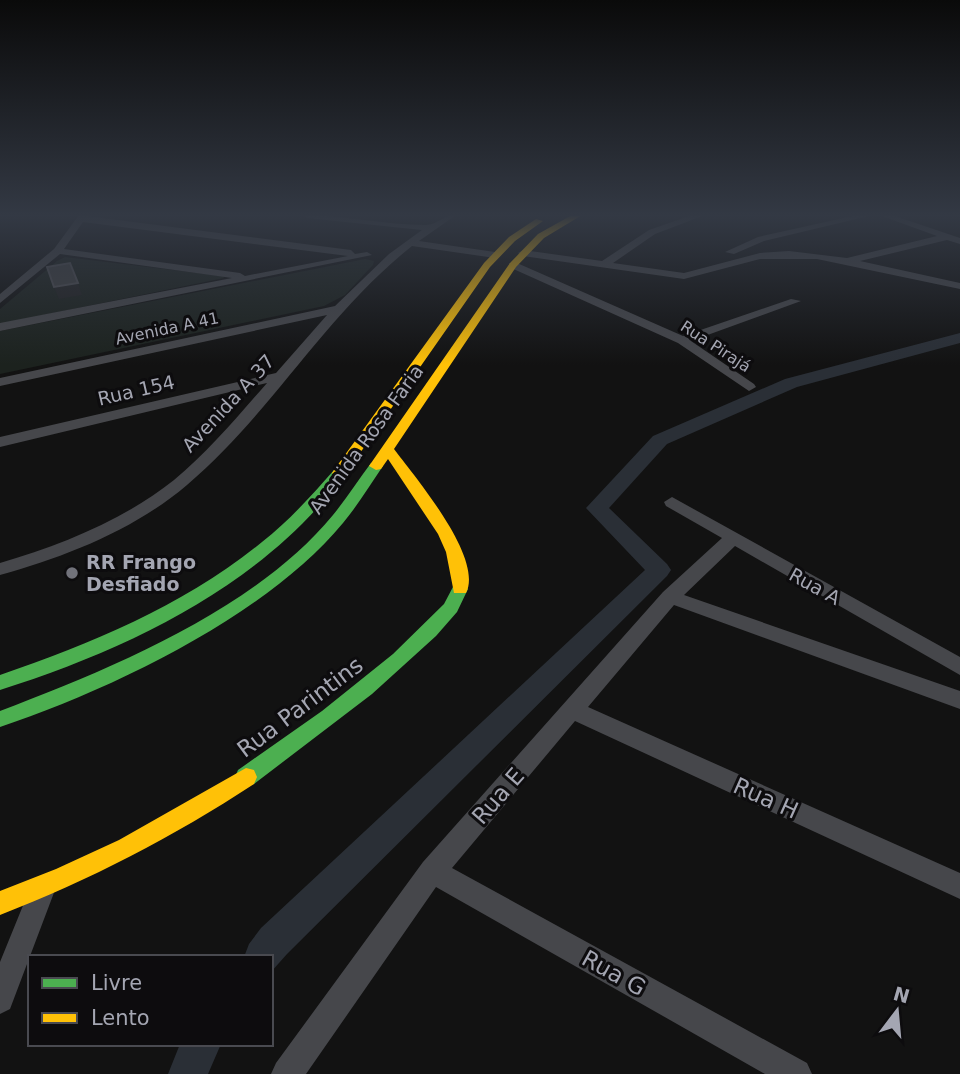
<svg xmlns="http://www.w3.org/2000/svg" width="960" height="1074" viewBox="0 0 960 1074" font-family="'DejaVu Sans',sans-serif">
<style>
.green{fill:#1c221e}
.lines{fill:none;stroke-linecap:round;stroke-linejoin:round}
.canal{fill:#2a2f36;fill-rule:evenodd}
.street{fill:#46474b;fill-rule:evenodd}
.fast{fill:#4caf50;fill-rule:evenodd}
.slow{fill:#ffc107;fill-rule:evenodd}
.shaded-wall{fill:#222223}
.building{fill:#414244;stroke:#515156;stroke-width:2}
.poi-dot{fill:#71727a;stroke:#0d0c0e;stroke-width:2.5}
.labels{text-anchor:middle;stroke-width:6;stroke-linejoin:round;paint-order:stroke}
.far-street-label{font-size:16px;fill:#a4a6b2;stroke:#0d0c0e}
.street-label{font-size:19px;fill:#a4a6b2;stroke:#0d0c0e}
.poi-label{font-size:19px;font-weight:bold;fill:#a4a6b2;stroke:#0d0c0e;text-anchor:start}
.near-street-label{font-size:23px;fill:#a4a6b2;stroke:#0d0c0e}
</style>
<rect width="100%" height="100%" fill="#121212"/>
<path class="green" d="M 65,257 L 223,276 L 224,278 L 0,324 L 0,309 L 57,261 Z
M 365,259 L 374,261 L 373,265 L 345,295 L 324,306 L 0,374 L 0,331 Z"/>
<g class="lines">
<path class="canal" d="M 960,333 L 960,343 L 797,387 L 667,444 L 609,508 L 667,564 L 671,570 L 667,576 L 287,954 L 271,972 L 271,957 L 244,957 L 249,944 L 261,928 L 645,570 L 586,508 L 653,436 L 785,379 Z
M 180,1044 L 221,1044 L 208,1074 L 168,1074 Z"/>
<path class="street" d="M 79,215 L 351,250 L 355,254 L 367,252 L 372,255 L 0,331 L 0,323 L 232,278 L 60,254 L 0,303 L 0,294 L 54,249 ZM 83,222 L 348,256 L 245,276 L 240,273 L 64,249 Z
M 303,215 C 344,215 385,225 426,225 C 437,225 443,215 456,215 L 419,241 L 495,252 L 500,255 L 495,258 L 412,246 C 324,316 271,414 187,485 C 134,530 65,557 0,575 L 0,563 C 61,545 124,520 174,480 C 208,452 238,416 267,383 L 0,447 L 0,437 L 276,373 L 327,315 L 0,386 L 0,378 L 335,306 L 389,254 L 422,230 L 307,218 Z
M 692,215 L 705,215 L 655,234 L 613,263 L 684,273 L 760,253 L 789,251 L 847,258 L 937,236 L 879,215 L 892,215 L 960,238 L 960,244 L 947,240 L 860,261 L 960,283 L 960,289 L 817,259 L 760,259 L 684,279 L 523,256 L 518,253 L 523,250 L 602,261 L 649,230 Z
M 857,215 L 873,215 L 764,241 L 734,254 L 725,252 L 758,237 Z
M 509,263 L 517,263 L 683,336 L 791,299 L 801,301 L 691,341 L 754,384 L 756,387 L 749,391 L 678,343 L 509,267 Z
M 672,497 L 960,657 L 960,675 L 735,546 L 684,595 L 960,691 L 960,709 L 674,605 L 588,707 L 960,873 L 960,899 L 575,721 L 452,868 L 807,1063 L 812,1074 L 765,1074 L 436,887 L 306,1074 L 271,1074 L 276,1063 L 423,862 L 663,592 L 722,538 L 666,506 L 664,502 Z
M 42,877 L 51,881 L 55,890 L 10,1009 L 0,1014 L 0,962 L 33,881 Z"/>
<path class="fast" d="M 376,462 L 383,466 C 370,485 358,505 343,523 C 267,615 113,689 0,727 L 0,711 C 111,669 256,609 333,515 C 347,498 358,480 371,463 Z
M 339,469 L 346,473 C 264,585 129,649 0,690 L 0,675 C 93,643 185,605 262,542 C 289,521 311,496 334,470 Z
M 460,583 L 466,585 L 468,589 L 457,612 L 436,636 L 372,694 L 254,784 L 246,786 L 238,784 L 235,777 L 238,770 L 322,711 L 393,654 L 444,604 L 454,585 Z"/>
<path class="slow" d="M 572,215 L 582,215 L 544,238 L 516,267 L 394,449 C 415,477 484,558 466,593 L 454,593 L 446,552 L 438,534 L 388,459 L 381,469 L 376,470 L 369,466 L 510,263 L 538,234 Z
M 536,219 L 543,221 L 515,241 L 490,267 L 344,476 L 334,476 L 332,473 L 334,470 L 484,263 L 509,237 Z
M 246,768 L 254,770 L 257,777 L 254,784 C 173,837 90,880 0,915 L 0,891 L 56,869 L 119,840 Z"/>
</g>
<path class="shaded-wall" d="M 78,283 L 82,295 L 59,299 L 54,287 Z"/>
<path class="building" d="M 70,263 L 78,283 L 54,287 L 47,267 Z"/>
<linearGradient id="sky" x2="0" y2="1"><stop stop-color="#0a0a0a"/><stop offset="0.59" stop-color="#333944"/><stop offset="1" stop-color="#333944" stop-opacity="0"/></linearGradient>
<rect width="960" height="365" fill="url(#sky)"/>
<circle class="poi-dot" cx="72" cy="573" r="7"/>
<g class="labels">
<g class="far-street-label">
<text transform="translate(167 328) rotate(-12)" y="6">Avenida A 41</text>
<text transform="translate(716 346) rotate(33)" y="6">Rua Pirajá</text>
</g>
<g class="street-label">
<text transform="translate(136 390) rotate(-13)" y="7">Rua 154</text>
<text transform="translate(228 403) rotate(-47)" y="7">Avenida A 37</text>
<text transform="translate(366 439) rotate(-54)" y="7">Avenida Rosa Faria</text>
<text transform="translate(815 586) rotate(29)" y="7">Rua A</text>
</g>
<g class="poi-label">
<text x="86" y="569">RR Frango<tspan x="86" dy="22">Desfiado</tspan></text>
</g>
<g class="near-street-label">
<text transform="translate(300 707) rotate(-37)" y="8">Rua Parintins</text>
<text transform="translate(498 796) rotate(-49)" y="8">Rua E</text>
<text transform="translate(766 798) rotate(24)" y="8">Rua H</text>
<text transform="translate(614 973) rotate(29)" y="8">Rua G</text>
</g>
</g>
<rect x="28" y="955" width="245" height="91" fill="#0d0c0e" stroke="#494a50" stroke-width="2"/>
<rect x="42" y="978" width="35" height="10" fill="#4caf50" stroke="#494a50" stroke-width="2"/>
<text x="91" y="990" font-size="21" fill="#a4a6b2">Livre</text>
<rect x="42" y="1013" width="35" height="10" fill="#ffc107" stroke="#494a50" stroke-width="2"/>
<text x="91" y="1025" font-size="21" fill="#a4a6b2">Lento</text>
<g transform="translate(897 1011) rotate(16)" stroke="#0d0c0e" stroke-width="5" paint-order="stroke">
<path d="M0-5L12 26L0 18L-12 26Z" fill="#a4a6b2"/>
<text y="-10" font-size="19" font-weight="bold" text-anchor="middle" fill="#a4a6b2">N</text>
</g>
</svg>
